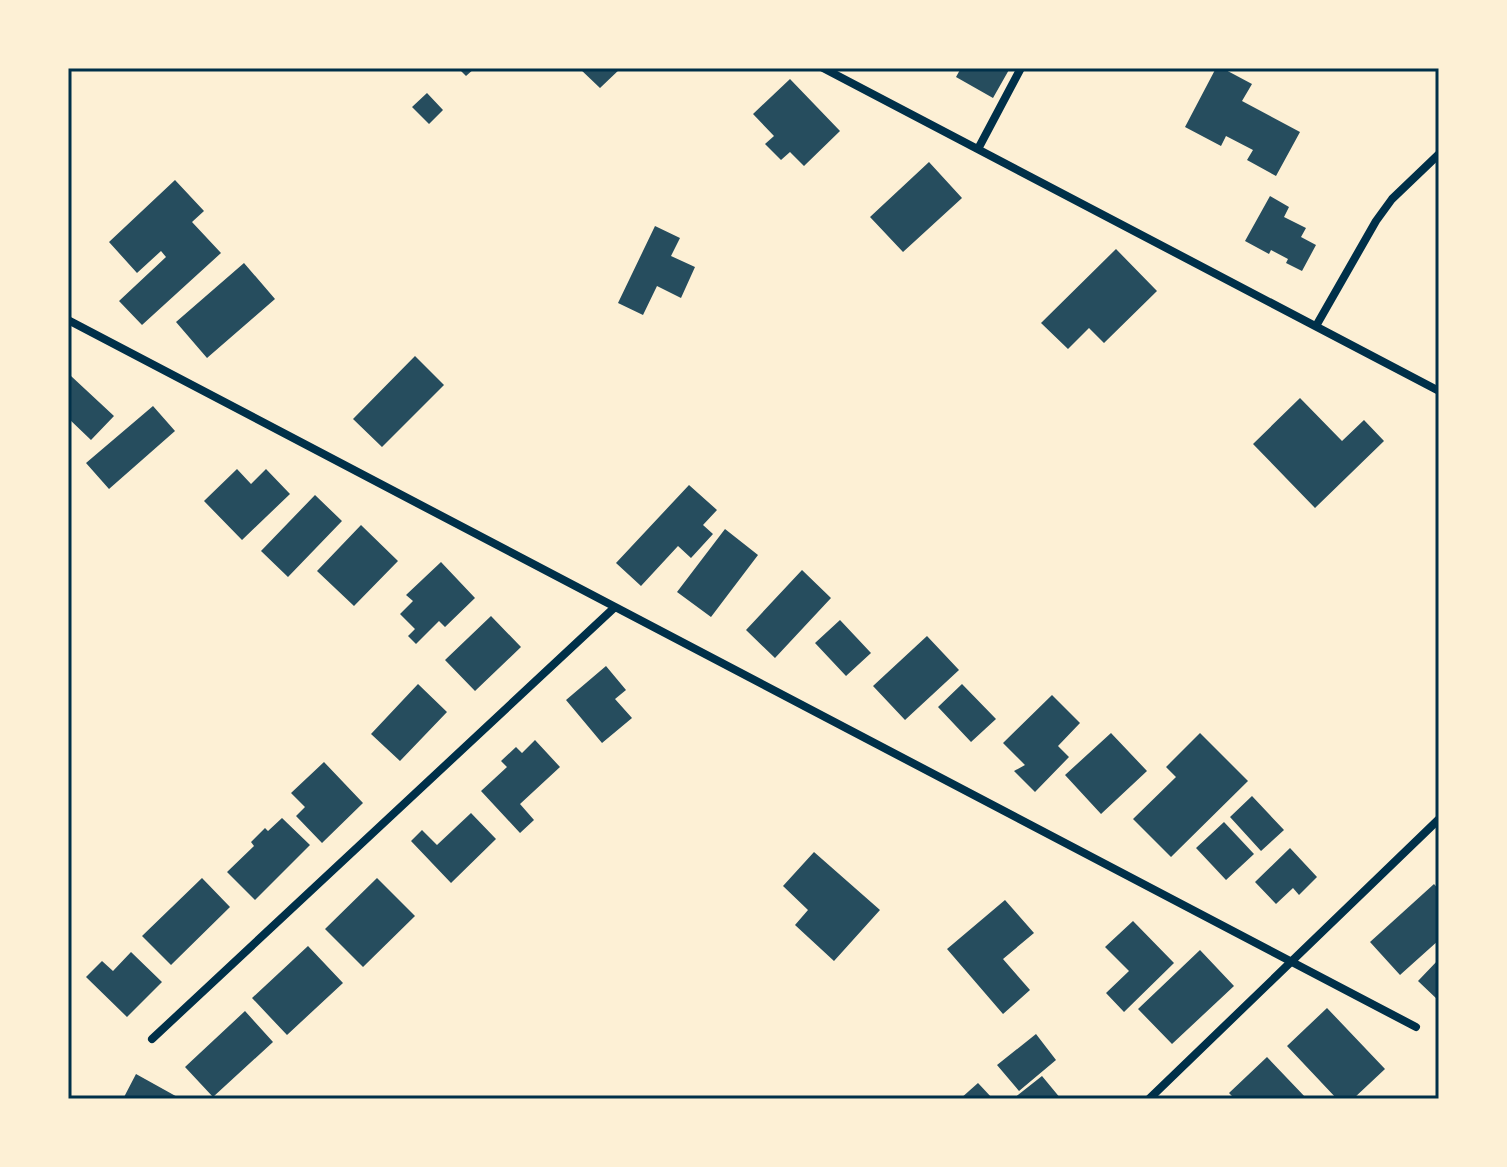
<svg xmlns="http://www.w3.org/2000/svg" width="1507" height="1167" viewBox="0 0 1507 1167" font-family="Georgia,serif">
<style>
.building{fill:#264d5e}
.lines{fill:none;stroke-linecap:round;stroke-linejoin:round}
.minor{stroke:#003049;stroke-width:8}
.neatline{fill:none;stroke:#003049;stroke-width:3}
</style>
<rect width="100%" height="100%" fill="#fdf0d5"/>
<path class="building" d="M 458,68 L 475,68 L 466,76 Z
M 579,68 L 621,68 L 600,88 Z
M 961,68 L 1010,68 L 993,98 L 956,77 Z
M 1216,68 L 1222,68 L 1252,84 L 1242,101 L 1300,132 L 1276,176 L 1247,160 L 1253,150 L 1226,136 L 1221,146 L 1185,127 Z
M 790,79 L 840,131 L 804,166 L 790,152 L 781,160 L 765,144 L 774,136 L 753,114 Z
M 427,93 L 443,110 L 429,124 L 412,107 Z
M 929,162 L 962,198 L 903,252 L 870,217 Z
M 175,180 L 204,211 L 192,222 L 221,253 L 142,325 L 119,301 L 166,257 L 161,251 L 137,273 L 109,242 Z
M 1270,196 L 1289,207 L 1284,217 L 1306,228 L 1301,237 L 1316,245 L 1302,271 L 1286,263 L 1288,259 L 1271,250 L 1269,254 L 1245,241 Z
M 655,226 L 680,238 L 671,256 L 695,267 L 681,298 L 657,286 L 643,315 L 618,303 Z
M 1116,249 L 1157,291 L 1104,343 L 1089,328 L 1068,349 L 1041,323 Z
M 244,263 L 275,299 L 207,358 L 176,322 Z
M 415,356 L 444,385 L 382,447 L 353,419 Z
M 71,376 L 114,416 L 91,440 L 68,418 L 68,379 Z
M 1300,398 L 1342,441 L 1364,420 L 1384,441 L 1315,508 L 1253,444 Z
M 153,406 L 175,431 L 109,489 L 86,463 Z
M 237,469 L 251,484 L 266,469 L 290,494 L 242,540 L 204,501 Z
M 689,485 L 717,510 L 703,525 L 713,534 L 691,558 L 678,546 L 641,586 L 616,563 Z
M 315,495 L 342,521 L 288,577 L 261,551 Z
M 361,525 L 398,561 L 354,606 L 317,571 Z
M 725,529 L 758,555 L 711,617 L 677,592 Z
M 441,562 L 475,598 L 445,627 L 439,621 L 416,644 L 408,636 L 415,629 L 400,614 L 413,601 L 406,595 Z
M 802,570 L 831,598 L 775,658 L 746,630 Z
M 491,616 L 521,647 L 475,691 L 445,660 Z
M 840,620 L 871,653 L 846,676 L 815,643 Z
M 927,636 L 959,670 L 905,720 L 873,686 Z
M 606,666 L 626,690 L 615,699 L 632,718 L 602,743 L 566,700 Z
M 418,684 L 447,712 L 400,761 L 371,734 Z
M 962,684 L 996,719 L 971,742 L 938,707 Z
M 1052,695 L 1080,723 L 1058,746 L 1069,757 L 1035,792 L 1014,771 L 1025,765 L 1003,743 Z
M 1111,733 L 1147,771 L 1101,814 L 1065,775 Z
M 1200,733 L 1248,781 L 1171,857 L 1133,819 L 1176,777 L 1166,767 Z
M 535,740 L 560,767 L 520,804 L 534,820 L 520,833 L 481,791 L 507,767 L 501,761 L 516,747 L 522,753 Z
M 324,762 L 363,803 L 322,843 L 296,816 L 305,807 L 291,793 Z
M 1252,796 L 1284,830 L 1261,851 L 1230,817 Z
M 471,813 L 496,839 L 451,883 L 411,841 L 422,830 L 437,845 Z
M 282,818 L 310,845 L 255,900 L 227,872 L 254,846 L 251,842 L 265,828 L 268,831 Z
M 1224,822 L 1254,854 L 1226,880 L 1196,848 Z
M 1290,848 L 1317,877 L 1299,895 L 1293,888 L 1276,904 L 1255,882 Z
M 814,852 L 880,910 L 834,961 L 795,925 L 808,910 L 783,886 Z
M 202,878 L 230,907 L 171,965 L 142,936 Z
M 377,878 L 415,916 L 363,967 L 325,929 Z
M 1434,884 L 1439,890 L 1439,940 L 1400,975 L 1370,942 Z
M 1005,900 L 1034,933 L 1003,959 L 1030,990 L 1003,1014 L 947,949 Z
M 1133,921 L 1174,963 L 1124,1012 L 1106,993 L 1129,971 L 1105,947 Z
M 308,946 L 343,983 L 287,1035 L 252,998 Z
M 1200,950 L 1234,986 L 1172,1044 L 1138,1009 Z
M 131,952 L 162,982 L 127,1017 L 86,977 L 102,961 L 113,971 Z
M 1439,959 L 1439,1001 L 1418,981 Z
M 1327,1008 L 1385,1069 L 1353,1099 L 1337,1099 L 1287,1046 Z
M 245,1011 L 273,1042 L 213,1097 L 185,1067 Z
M 1036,1034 L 1056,1060 L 1019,1091 L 997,1065 Z
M 1267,1057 L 1307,1099 L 1235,1099 L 1229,1093 Z
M 136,1074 L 181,1099 L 123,1099 Z
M 1042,1076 L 1061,1099 L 1013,1099 Z
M 978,1083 L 993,1099 L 960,1099 Z"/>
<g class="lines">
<path class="minor" d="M 823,68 L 1439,391
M 978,149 L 1021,68
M 68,320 L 1416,1027
M 1316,326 L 1376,221 L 1392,199 L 1439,154
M 152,1039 L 615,607
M 1149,1099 L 1439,819"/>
</g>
<rect width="1507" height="1167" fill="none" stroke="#fdf0d5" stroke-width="140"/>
<rect x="70" y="70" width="1367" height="1027" class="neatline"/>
</svg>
